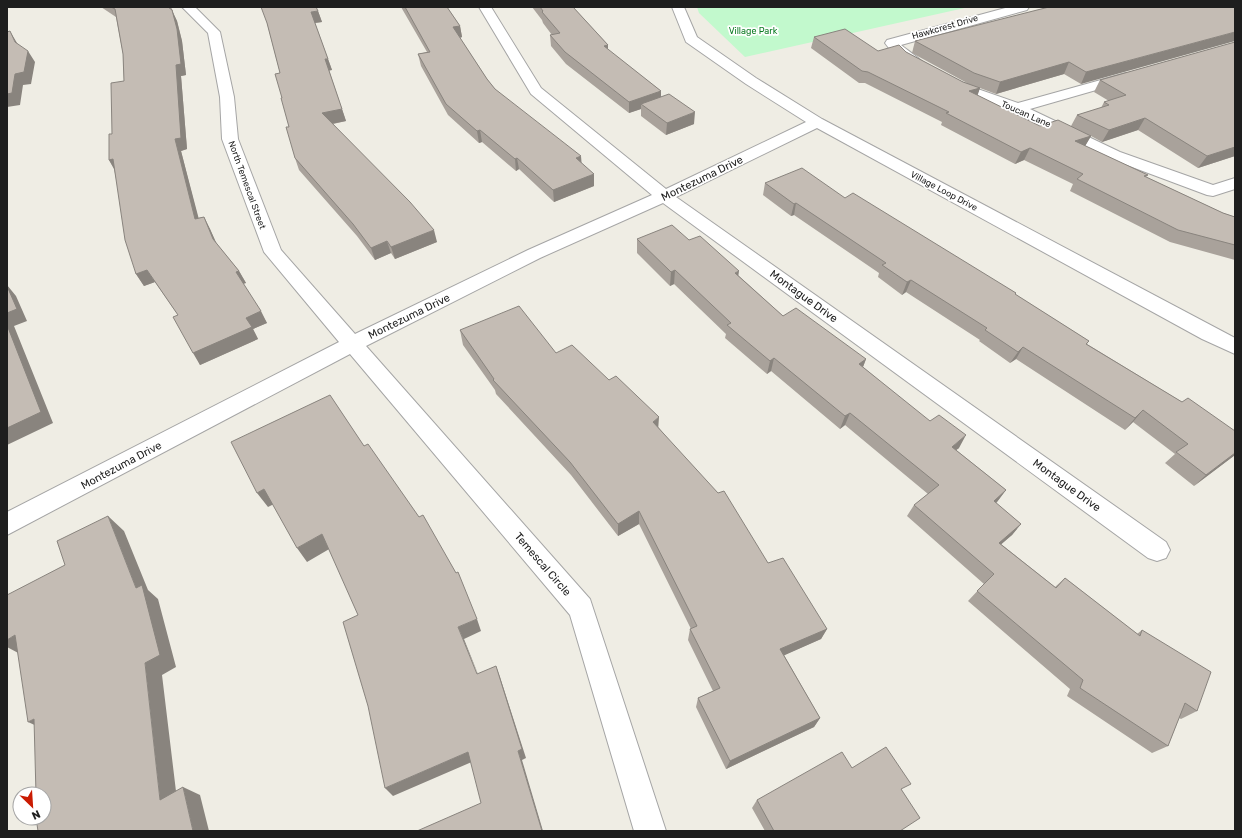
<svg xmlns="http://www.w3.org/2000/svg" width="1242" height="838" viewBox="0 0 1242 838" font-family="Rubik,sans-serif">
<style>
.park{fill:#c2f9cd}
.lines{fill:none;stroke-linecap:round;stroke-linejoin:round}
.minor-casing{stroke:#a5a5a5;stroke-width:2}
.minor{fill:#fff;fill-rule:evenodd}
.wall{fill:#a9a29b}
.shaded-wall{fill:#89847e}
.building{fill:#c4bcb4;stroke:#89847e}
.labels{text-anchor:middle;stroke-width:3.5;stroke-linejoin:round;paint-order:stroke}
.far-street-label{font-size:9px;fill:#1e1e1e;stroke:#fff}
.far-park-label{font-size:9px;fill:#0d7c24;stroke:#fff}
.street-label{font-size:11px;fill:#1e1e1e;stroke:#fff}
</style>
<rect width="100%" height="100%" fill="#efede4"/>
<path class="park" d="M 697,7 L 969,7 L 745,57 L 699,13 Z"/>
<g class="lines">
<defs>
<path id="minor" d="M 182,7 L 195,7 L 220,32 L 234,97 L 238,139 L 281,250 L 355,334 L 528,250 L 652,195 L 531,94 L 479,7 L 491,7 L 541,88 L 666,189 L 806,122 L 746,84 L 686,42 L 672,7 L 684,7 L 697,37 L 756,78 L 822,119 L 1235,338 L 1235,354 L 1202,339 L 817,128 L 676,197 L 1166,542 L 1170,550 L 1166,558 L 1157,561 L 1148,558 L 663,203 L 540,258 L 366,346 L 590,599 L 666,831 L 634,831 L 570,615 L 350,354 L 7,535 L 7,512 L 339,342 L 264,252 L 222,139 L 220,97 L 208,33 Z
M 1009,7 L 1029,7 L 1027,10 L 901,45 C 907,50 922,60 925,65 L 923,68 C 909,71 893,54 885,43 L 887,40 Z
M 1126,73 L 1131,74 L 1133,77 L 1131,80 L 1030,109 L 1120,152 L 1213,185 L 1235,178 L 1235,189 L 1213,196 L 1207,195 L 1108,158 L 1012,111 L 959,92 L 945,85 L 943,82 L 945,79 L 955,79 L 969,86 L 1018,103 Z"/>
</defs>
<use href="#minor" class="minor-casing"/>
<use href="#minor" class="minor"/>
</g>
<path class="wall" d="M 101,7 L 171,7 L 173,11 L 172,11 L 177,21 L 182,41 L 186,75 L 181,76 L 187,149 L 181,151 L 198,218 L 204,217 L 210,229 L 216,243 L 239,271 L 246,283 L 243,284 L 267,323 L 253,329 L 258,339 L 200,365 L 178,315 L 155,282 L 144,286 L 136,274 L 114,169 L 109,160 L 112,134 L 124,81 L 123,54 L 116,17 Z
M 401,7 L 447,7 L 460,26 L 462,37 L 460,38 L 487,79 L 495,89 L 582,164 L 594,186 L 554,202 L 519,169 L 516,171 L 482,142 L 479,143 L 448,115 L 421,66 L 418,54 L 427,52 Z
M 532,7 L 573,7 L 608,45 L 608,50 L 661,91 L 661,97 L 694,124 L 666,135 L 641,116 L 641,109 L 629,113 L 566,64 L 551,46 L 550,35 L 552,35 L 543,23 L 542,20 Z
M 1235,7 L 1081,84 L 1064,74 L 996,94 L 980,88 L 977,95 L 1040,126 L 1071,126 L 1077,115 L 1101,108 L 1104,102 L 1109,101 L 1094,92 L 1100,80 L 1235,42 L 1235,156 L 1198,168 L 1138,130 L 1102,142 L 1091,136 L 1085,146 L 1148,175 L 1146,177 L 1223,213 L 1235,217 L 1235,260 L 1170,242 L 1070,191 L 1073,184 L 1024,160 L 1015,164 L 941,125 L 942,122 L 865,83 L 859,83 L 811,48 L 814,37 L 878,51 L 906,52 L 963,82 L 967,83 L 912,53 L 915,41 Z
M 318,11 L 322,22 L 315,23 L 332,70 L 329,70 L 346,121 L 333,124 L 437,242 L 395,259 L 391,253 L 375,260 L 357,236 L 299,170 L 295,158 L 289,127 L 282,98 L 280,73 L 267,23 Z
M 765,183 L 845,198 L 1016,293 L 1015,294 L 1089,341 L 1087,344 L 1182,402 L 1235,431 L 1235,455 L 1194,486 L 1165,463 L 1175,454 L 1133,422 L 1125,430 L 1016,359 L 1010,363 L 979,341 L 980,340 L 906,292 L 902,295 L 878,277 L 879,273 L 794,215 L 791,216 L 763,195 Z
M 637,239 L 689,240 L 739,276 L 783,316 L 866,359 L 863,367 L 959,448 L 956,450 L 1006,490 L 996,503 L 1021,524 L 1012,535 L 1001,544 L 1055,587 L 1065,578 L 1137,634 L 1142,630 L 1197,711 L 1181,719 L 1179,718 L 1168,746 L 1152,753 L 1067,696 L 1070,689 L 968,601 L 984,584 L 907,516 L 914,505 L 928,494 L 845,425 L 840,429 L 771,371 L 767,374 L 725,338 L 726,334 L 674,284 L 670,286 L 637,253 Z
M 460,330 L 556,353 L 609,380 L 659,428 L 768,563 L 827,629 L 821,639 L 784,655 L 820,718 L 814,727 L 726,769 L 696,707 L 698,698 L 713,691 L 688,640 L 690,629 L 691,629 L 639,524 L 618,536 L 571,475 L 496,394 L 495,390 L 463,345 Z
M 852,768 L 902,790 L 900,831 L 765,831 L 752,808 L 757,800 Z"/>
<path class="shaded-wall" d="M 172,10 L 177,21 L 182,41 L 186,75 L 181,76 L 187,149 L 181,151 L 202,231 L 195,219 L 175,139 Z
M 318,11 L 322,22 L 314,23 L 311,12 Z
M 460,26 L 462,37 L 455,39 L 453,27 Z
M 10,31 L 17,43 L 22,53 L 15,42 Z
M 1235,32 L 1235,41 L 1081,84 L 1086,72 Z
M 608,45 L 608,56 L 604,46 Z
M 28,51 L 35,62 L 31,84 L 23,85 L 20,105 L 7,107 L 7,94 L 15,74 Z
M 325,59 L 328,59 L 332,70 L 328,71 Z
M 1069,62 L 1064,74 L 996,94 L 1000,82 Z
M 980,88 L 976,100 L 969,91 Z
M 661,91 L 661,103 L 641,104 L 641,109 L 629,113 L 629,102 Z
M 342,109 L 346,121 L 326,125 L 322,113 Z
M 695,112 L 694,124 L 666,135 L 667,123 Z
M 1145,118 L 1138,130 L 1102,142 L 1109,130 Z
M 480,130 L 482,142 L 479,143 L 477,131 Z
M 1091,136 L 1084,148 L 1075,141 Z
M 1235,147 L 1235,156 L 1198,168 L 1207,156 Z
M 1030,148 L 1024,160 L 1015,164 L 1021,152 Z
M 581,156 L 582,168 L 576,158 Z
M 517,158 L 519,169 L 516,171 L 515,159 Z
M 113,159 L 116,172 L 109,160 Z
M 594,174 L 594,186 L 554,202 L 553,190 Z
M 796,203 L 794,215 L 791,216 L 794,204 Z
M 204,217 L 210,229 L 220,251 L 213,239 Z
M 434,230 L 437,242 L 395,259 L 391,247 Z
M 387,241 L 391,253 L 375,260 L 371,248 Z
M 147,270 L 155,282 L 144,286 L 136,274 Z
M 675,270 L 674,284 L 670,286 L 671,272 Z
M 239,271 L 246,283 L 242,284 L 236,272 Z
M 739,271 L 737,285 L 735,273 Z
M 911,280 L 906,292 L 902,295 L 907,282 Z
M 7,285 L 16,296 L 27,321 L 14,326 L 53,423 L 7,445 Z
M 261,311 L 267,323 L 253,329 L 258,339 L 200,365 L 193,353 L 246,318 Z
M 1023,347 L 1016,359 L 1010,363 L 1018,352 Z
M 774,358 L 771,371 L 767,374 L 770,361 Z
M 866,359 L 861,372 L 859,364 Z
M 1143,410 L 1133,422 L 1125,430 L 1135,418 Z
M 850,413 L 845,425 L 840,429 L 845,416 Z
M 659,417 L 658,431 L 653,422 Z
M 966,435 L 959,448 L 944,459 L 952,447 Z
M 1235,453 L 1235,455 L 1194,486 L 1206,475 Z
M 264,489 L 274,504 L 268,507 L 257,493 Z
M 1006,490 L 997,502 L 985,513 L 994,501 Z
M 639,511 L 639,524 L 618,536 L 618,524 Z
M 108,516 L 124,531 L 148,590 L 158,599 L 176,667 L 162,675 L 178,808 L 160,800 L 145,663 L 136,588 Z
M 1021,524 L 1012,535 L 990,554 L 999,543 Z
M 322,534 L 331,548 L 307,562 L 297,548 Z
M 477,619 L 481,631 L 464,639 L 482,684 L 458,627 Z
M 827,629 L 821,639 L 776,659 L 780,649 Z
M 15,635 L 22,655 L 7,647 L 7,640 Z
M 496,666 L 500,677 L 526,758 L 522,760 L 543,831 L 542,831 L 518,751 Z
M 820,718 L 814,727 L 726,769 L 730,761 Z
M 34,719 L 50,732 L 28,722 Z
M 468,752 L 474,761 L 393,796 L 385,788 Z
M 183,787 L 200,795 L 209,831 L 193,831 Z"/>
<path class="building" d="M 111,7 L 168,7 L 172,10 L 177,29 L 181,64 L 176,65 L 181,138 L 175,139 L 195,219 L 204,217 L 213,239 L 239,271 L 236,272 L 261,311 L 246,318 L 252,327 L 193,353 L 173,317 L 178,315 L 147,270 L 136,274 L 125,240 L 113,159 L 109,160 L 109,134 L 112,134 L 111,83 L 124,81 L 123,54 L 115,9 Z
M 261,7 L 316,7 L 318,11 L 311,12 L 328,59 L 325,59 L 342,109 L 322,113 L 410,202 L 434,230 L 391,247 L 387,241 L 371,248 L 353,224 L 295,158 L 286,127 L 289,127 L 281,98 L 282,98 L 275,74 L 280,73 L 267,23 Z
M 405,7 L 447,7 L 460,26 L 453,27 L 487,79 L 495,89 L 581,156 L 576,158 L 594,174 L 553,190 L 517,158 L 515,159 L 480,130 L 477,131 L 446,104 L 418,54 L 430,52 Z
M 540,7 L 573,7 L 608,45 L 604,46 L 661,91 L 629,102 L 565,52 L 550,35 L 560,33 L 542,12 L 543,11 Z
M 1049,7 L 1235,7 L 1235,32 L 1086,72 L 1069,62 L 1000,82 L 974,73 L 915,41 Z
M 845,29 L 878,51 L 899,45 L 906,52 L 963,82 L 980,88 L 969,91 L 1040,126 L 1058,120 L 1091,136 L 1075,141 L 1148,175 L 1144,176 L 1223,213 L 1235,217 L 1235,245 L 1178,230 L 1077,179 L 1083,174 L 1030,148 L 1021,152 L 946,113 L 949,112 L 868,72 L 862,71 L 814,37 Z
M 10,31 L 15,42 L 28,51 L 24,72 L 15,74 L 12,93 L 7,94 L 7,32 Z
M 1235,42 L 1235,147 L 1207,156 L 1145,118 L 1109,130 L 1077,115 L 1109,105 L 1104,102 L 1126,95 L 1100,80 Z
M 669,94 L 695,112 L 667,123 L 641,104 Z
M 802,168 L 845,198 L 853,193 L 1016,293 L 1015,294 L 1089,341 L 1086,344 L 1182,402 L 1188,398 L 1235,431 L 1235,453 L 1206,475 L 1176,452 L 1188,444 L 1143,410 L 1135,418 L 1023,347 L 1018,352 L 985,330 L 987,328 L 911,280 L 907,282 L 882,265 L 886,263 L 796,203 L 794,204 L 765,183 Z
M 672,225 L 689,240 L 700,236 L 739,271 L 735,273 L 783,316 L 796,308 L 866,359 L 859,364 L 930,421 L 939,415 L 966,435 L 952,447 L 1006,490 L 994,501 L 1021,524 L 999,543 L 1056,588 L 1065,578 L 1140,636 L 1142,630 L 1211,672 L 1197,711 L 1185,703 L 1168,746 L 1080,688 L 1083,680 L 977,591 L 994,574 L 914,505 L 939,485 L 850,413 L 845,416 L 774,358 L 770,361 L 727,325 L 731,323 L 675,270 L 671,272 L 637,239 Z
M 7,286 L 17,309 L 7,313 Z
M 519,306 L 556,353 L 572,345 L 609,380 L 616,376 L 659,417 L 653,422 L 718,493 L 724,491 L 768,563 L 783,558 L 827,629 L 780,649 L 820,718 L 730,761 L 698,698 L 720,688 L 690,629 L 697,626 L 639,511 L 618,524 L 570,462 L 493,380 L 494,379 L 460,330 Z
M 7,325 L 41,412 L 7,428 Z
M 330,395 L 364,446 L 368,444 L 419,517 L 423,515 L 456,573 L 458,572 L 477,619 L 458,627 L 477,674 L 496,666 L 522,749 L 518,751 L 542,831 L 417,831 L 481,803 L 468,752 L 385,788 L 368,706 L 343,622 L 358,615 L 322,534 L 297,548 L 264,489 L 257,493 L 231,442 Z
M 108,516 L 136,588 L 142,585 L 160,655 L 145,663 L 160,800 L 183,787 L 193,831 L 38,831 L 36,818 L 44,818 L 44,794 L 36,794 L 34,719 L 28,722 L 15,635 L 7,640 L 7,595 L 65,565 L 57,541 Z
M 886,747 L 911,784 L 901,789 L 920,818 L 900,831 L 774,831 L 757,800 L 842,752 L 852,768 Z"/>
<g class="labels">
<g class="far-street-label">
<text transform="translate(945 27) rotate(-16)" y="3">Hawkcrest Drive</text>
<text transform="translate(1026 114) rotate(24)" y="3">Toucan Lane</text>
<text transform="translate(247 185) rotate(70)" y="3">North Temescal Street</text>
<text transform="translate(944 191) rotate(28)" y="3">Village Loop Drive</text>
</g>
<g class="far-park-label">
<text x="753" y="34">Village Park</text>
</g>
<g class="street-label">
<text transform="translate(702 178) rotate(-26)" y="4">Montezuma Drive</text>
<text transform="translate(804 296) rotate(36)" y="4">Montague Drive</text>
<text transform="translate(409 316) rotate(-26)" y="4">Montezuma Drive</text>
<text transform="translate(121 465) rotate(-28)" y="4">Montezuma Drive</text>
<text transform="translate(1067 485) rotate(36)" y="4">Montague Drive</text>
<text transform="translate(543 564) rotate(49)" y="4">Temescal Circle</text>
</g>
</g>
<rect width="1242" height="838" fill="none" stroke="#1e1e1e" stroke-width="16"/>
<g transform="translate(32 806) rotate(155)"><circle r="19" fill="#ffffff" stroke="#a5a5a5"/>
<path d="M0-3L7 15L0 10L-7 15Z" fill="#ca1b02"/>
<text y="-6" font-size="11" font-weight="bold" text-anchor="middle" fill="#1e1e1e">N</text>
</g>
</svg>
